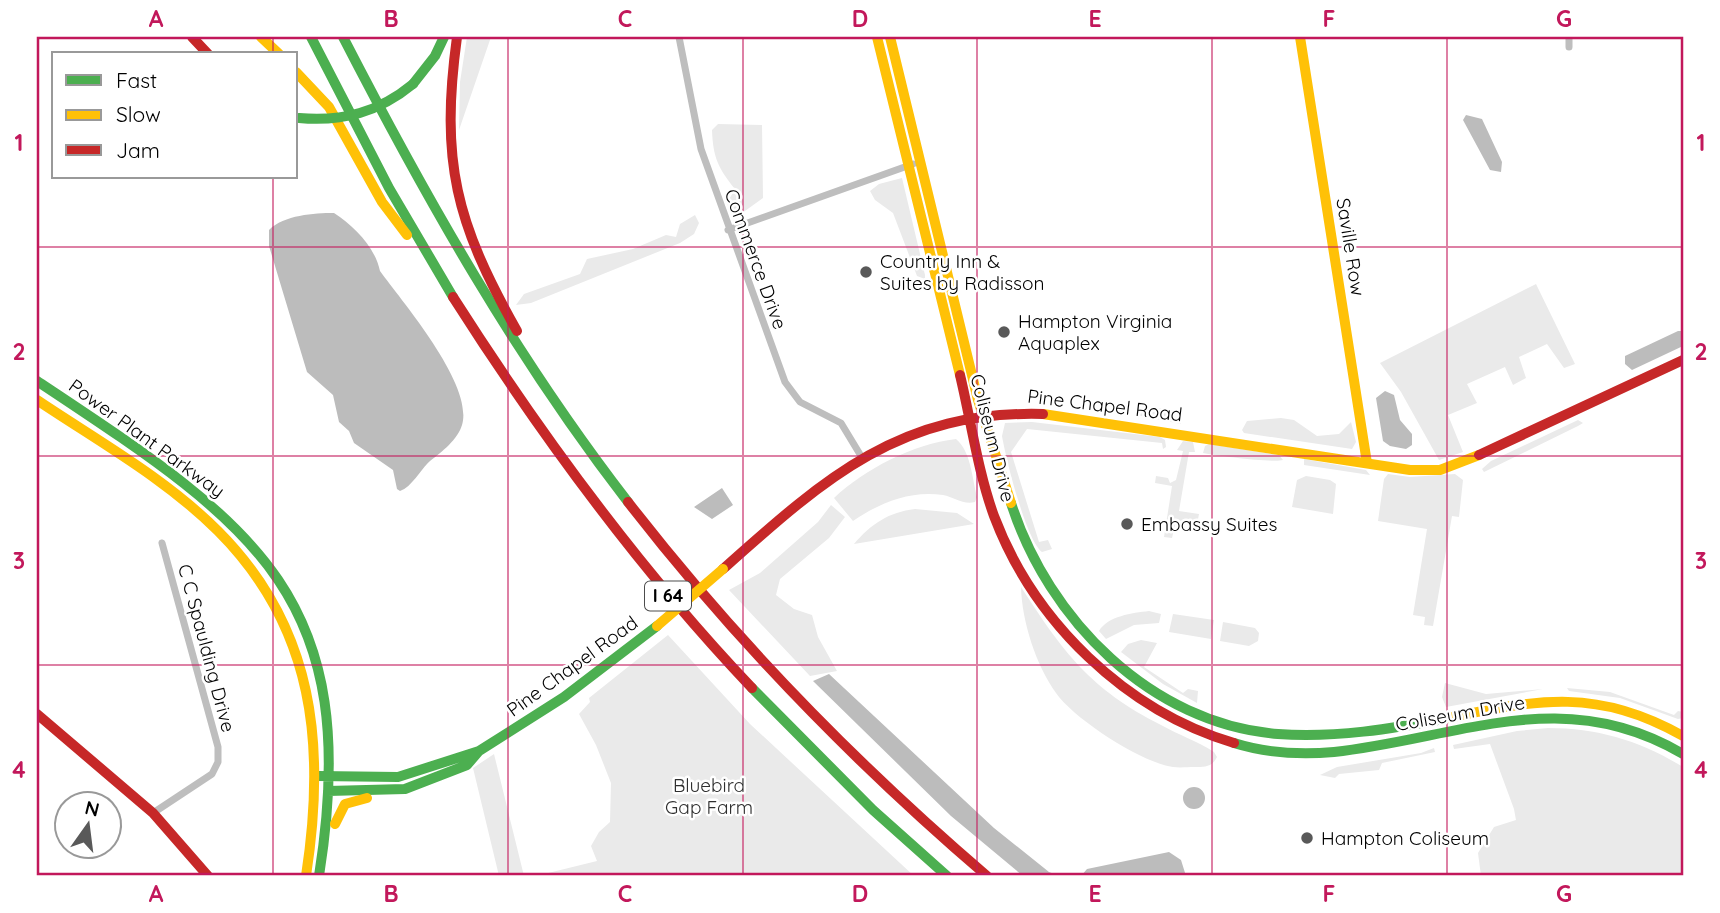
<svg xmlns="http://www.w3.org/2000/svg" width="1720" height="913" viewBox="0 0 1720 913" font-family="Quicksand,sans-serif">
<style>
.green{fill:#eaeaea}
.water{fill:#bcbcbc}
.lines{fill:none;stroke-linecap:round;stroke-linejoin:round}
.street{stroke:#bebebe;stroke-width:7}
.fast{stroke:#4caf50;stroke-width:10}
.slow{stroke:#ffc107;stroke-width:10}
.jam{stroke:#c62828;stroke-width:10}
.fast-bridge{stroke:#4caf50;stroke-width:10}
.slow-bridge{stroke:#ffc107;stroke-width:10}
.grid{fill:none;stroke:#c2185b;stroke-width:2;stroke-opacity:0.55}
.poi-dot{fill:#595959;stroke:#fff;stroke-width:2.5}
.labels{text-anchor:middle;stroke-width:5;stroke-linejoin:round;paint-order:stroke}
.shield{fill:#fff;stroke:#4c4c4c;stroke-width:2}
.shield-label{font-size:18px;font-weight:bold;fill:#000}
.street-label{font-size:19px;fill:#000;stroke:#fff}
.poi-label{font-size:19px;fill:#000;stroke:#fff;text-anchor:start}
.park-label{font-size:19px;fill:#2f2f2f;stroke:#fff}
.neatline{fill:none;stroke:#c2185b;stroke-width:2.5}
.grid-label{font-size:23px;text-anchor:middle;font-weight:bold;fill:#c2185b}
</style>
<rect width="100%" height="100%" fill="#fff"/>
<path class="green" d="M 467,37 L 491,37 L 459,130 L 460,82 Z
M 718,124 L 762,125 L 763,198 L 738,216 L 730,212 L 727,203 L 735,189 C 718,168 713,157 712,130 Z
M 902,178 L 925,275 L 925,279 L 917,276 L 893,213 L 875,200 L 870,191 L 879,184 Z
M 695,215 L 699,223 L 694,234 L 680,243 L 531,303 L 516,305 L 524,294 L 580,274 L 587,259 L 633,249 L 666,235 L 676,237 L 680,224 Z
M 1536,284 L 1575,364 L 1564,368 L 1547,344 L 1519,357 L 1526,378 L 1513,385 L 1505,367 L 1467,384 L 1477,403 L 1448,415 L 1463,452 L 1439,460 L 1401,392 L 1380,363 Z
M 1169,408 L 1172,419 L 1181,420 L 1181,424 L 1136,415 L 1135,412 L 1138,409 Z
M 1281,418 L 1294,420 L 1317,436 L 1339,434 L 1351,422 L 1356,442 L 1352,449 L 1244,433 L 1242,430 L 1247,421 Z
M 1578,420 L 1583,423 L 1578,426 L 1484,472 L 1482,469 L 1491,461 Z
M 1032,422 L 1160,437 L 1165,440 L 1166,447 L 1163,449 L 1162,443 L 1027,429 L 1011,452 L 1039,542 L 1048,540 L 1052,549 L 1042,552 C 1026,540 1006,459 1002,436 L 1005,423 Z
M 956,439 C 971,451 972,478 977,497 L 975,502 C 963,505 954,497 943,495 C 910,490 879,503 853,521 L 834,498 C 865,469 913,444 956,439 Z
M 1183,441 L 1193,442 L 1195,452 L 1189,452 L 1179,511 L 1199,514 L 1196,530 L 1190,529 L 1191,523 L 1176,520 L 1172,538 L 1164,537 L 1172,486 L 1155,483 L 1156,476 L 1168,478 L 1170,483 L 1176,480 L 1183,451 L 1177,450 Z
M 1209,444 L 1279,455 L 1283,460 C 1274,463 1218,456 1203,453 L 1205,446 Z
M 1304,459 L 1366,470 L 1370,475 L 1304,465 Z
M 1388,474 L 1410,477 L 1455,474 L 1463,480 L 1459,517 L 1452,516 L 1433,626 L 1424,625 L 1425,617 L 1413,615 L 1427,529 L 1378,521 L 1384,479 Z
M 1306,476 L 1330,480 L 1336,484 L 1333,514 L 1292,507 L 1297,480 Z
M 831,505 L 845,517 L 829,538 L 780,579 L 776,595 L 794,609 L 812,615 L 818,637 L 837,671 L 810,676 L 729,590 L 760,573 L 818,522 Z
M 915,509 L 957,513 L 974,524 L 854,544 C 871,524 889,512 915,509 Z
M 1021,587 C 1063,652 1090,689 1161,725 C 1179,735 1197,741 1214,752 L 1217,757 C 1212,767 1205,767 1194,767 C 1188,767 1180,768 1173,767 C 1142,763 1074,719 1056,693 C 1036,665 1022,622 1021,587 Z
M 1149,611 L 1161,614 L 1159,623 L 1134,625 L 1106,639 L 1099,631 C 1108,616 1132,613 1149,611 Z
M 1173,614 L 1214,620 L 1211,639 L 1169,632 Z
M 1223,622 L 1255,628 L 1259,633 L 1258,641 L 1249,646 L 1220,641 Z
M 668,635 L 750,724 L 914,876 L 536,876 L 597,861 L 591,846 L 599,832 L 610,822 L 611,783 L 596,745 L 579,714 L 590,702 L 589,698 Z
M 1141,640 L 1157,643 L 1144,667 L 1183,693 L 1188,689 L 1198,691 L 1197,703 L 1163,684 L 1121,652 L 1128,644 Z
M 1445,683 L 1486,694 L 1543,689 L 1446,707 L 1442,697 Z
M 1567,688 L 1610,692 L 1674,715 L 1678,711 L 1683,712 L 1683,718 L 1678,719 L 1620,698 L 1569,691 Z
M 1548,728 C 1598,728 1641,741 1683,767 L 1683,876 L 1481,876 L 1478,853 L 1494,827 L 1516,820 L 1514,809 L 1490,744 L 1454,749 L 1453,745 L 1517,731 Z
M 1434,748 L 1435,752 L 1382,763 L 1379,770 L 1339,774 L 1335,778 L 1320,775 L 1337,767 L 1421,753 Z
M 494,754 L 524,876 L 499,876 L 473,768 Z"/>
<path class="water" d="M 1466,115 L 1482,119 L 1502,162 L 1501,172 L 1490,170 L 1463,120 Z
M 334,213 C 354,226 375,247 380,271 C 404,304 474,385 462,425 C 458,439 442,452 430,461 C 420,470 412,487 400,491 L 397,489 L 393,470 L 354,443 L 349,431 L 339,422 L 333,395 L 307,372 L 269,246 L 269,230 C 284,215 314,213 334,213 Z
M 1678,331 L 1683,331 L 1683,346 L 1632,370 L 1625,364 L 1625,356 Z
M 1385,391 L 1394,395 L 1400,420 L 1412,434 L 1412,445 L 1406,449 L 1390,446 L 1383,441 L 1376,398 Z
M 722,488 L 733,505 L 712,519 L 694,507 Z
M 829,674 L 994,828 L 1049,872 L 1059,876 L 1023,876 L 951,816 L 813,681 Z
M1183 798a11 11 0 1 1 22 0a11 11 0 1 1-22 0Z
M 1169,852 L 1181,860 L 1186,876 L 1081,876 L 1087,869 Z"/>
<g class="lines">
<path class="street" d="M 679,37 L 701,149 L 785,382 L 800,402 L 841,423 L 861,456
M 1569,37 L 1569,47
M 728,230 L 913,164
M 153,813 L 212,774 L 218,762 L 218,747 L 162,543"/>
<path class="fast" d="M 311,37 L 389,188 L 453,297
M 343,37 C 427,200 516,357 628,502
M 413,84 L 435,56 L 444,37
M 37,381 C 252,524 364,593 319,876
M 1011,503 C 1048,619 1151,724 1278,734 C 1335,738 1392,729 1448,718
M 752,688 L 873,810 L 947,876
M 1234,743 C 1266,753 1301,755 1334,752 C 1460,738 1563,683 1683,754
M 318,776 L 398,777 L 479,751
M 328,791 L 405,789 L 467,765 L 479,751 L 564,697 L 657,626"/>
<path class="slow" d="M 261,37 L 279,54
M 877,37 L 960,375
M 890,37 L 978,400 L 1011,503
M 1300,37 L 1367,463
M 296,72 L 329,107 L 382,202 L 407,235
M 37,400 C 98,441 165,478 218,531 C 315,628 326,746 306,876
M 1043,414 L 1410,470 L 1440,470 L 1479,455
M 1448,718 C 1539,699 1598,688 1683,736
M 335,824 L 345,804 L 367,798"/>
<path class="jam" d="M 192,37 L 208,54
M 457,37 C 440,162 456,223 517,331
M 453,297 C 541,435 639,569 752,688
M 960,375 C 971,421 978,472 994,516 C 1034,622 1126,711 1234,743
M 1479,455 L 1683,360
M 628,502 C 735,640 855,763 987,876
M 723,569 C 824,479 900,410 1043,414
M 37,714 L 153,813 L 208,876"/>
<path class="fast-bridge" d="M 299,118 C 343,122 379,112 413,84"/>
<path class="slow-bridge" d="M 657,626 L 723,569"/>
</g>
<path class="grid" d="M 273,37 L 273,54M 508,37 L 508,876M 743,37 L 743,876M 977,37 L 977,876M 1212,37 L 1212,876M 1447,37 L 1447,876M 273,177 L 273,876M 37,247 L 1683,247M 37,456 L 1683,456M 37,665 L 1683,665"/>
<g class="poi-dot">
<circle cx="866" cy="272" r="7"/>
<circle cx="1004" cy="332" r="7"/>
<circle cx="1127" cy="524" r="7"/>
<circle cx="1307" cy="838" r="7"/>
</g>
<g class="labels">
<rect class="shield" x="645" y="581.5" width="46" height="29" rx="5"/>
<g class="shield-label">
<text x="668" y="602">I 64</text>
</g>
<g class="street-label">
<text transform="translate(1351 247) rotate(81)" y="7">Saville Row</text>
<text transform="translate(756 259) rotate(70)" y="7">Commerce Drive</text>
<text transform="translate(1105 405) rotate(7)" y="7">Pine Chapel Road</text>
<text transform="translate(147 438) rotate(36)" y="7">Power Plant Parkway</text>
<text transform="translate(993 438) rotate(76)" y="7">Coliseum Drive</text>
<text transform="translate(207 648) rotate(75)" y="7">C C Spaulding Drive</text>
<text transform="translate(572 666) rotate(-36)" y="7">Pine Chapel Road</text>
<text transform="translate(1460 713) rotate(-10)" y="7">Coliseum Drive</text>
</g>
<g class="poi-label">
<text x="880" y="268">Country Inn &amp;<tspan x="880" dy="22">Suites by Radisson</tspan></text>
<text x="1018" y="328">Hampton Virginia<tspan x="1018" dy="22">Aquaplex</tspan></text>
<text x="1141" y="531">Embassy Suites</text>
<text x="1321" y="845">Hampton Coliseum</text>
</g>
<g class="park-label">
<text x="709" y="792">Bluebird<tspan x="709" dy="22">Gap Farm</tspan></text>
</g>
</g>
<rect width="1720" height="913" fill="none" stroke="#ffffff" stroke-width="77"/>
<rect x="52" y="52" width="245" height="126" fill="#ffffff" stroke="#999999" stroke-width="2"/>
<rect x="66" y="75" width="35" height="10" fill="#4caf50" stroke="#999999" stroke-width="2"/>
<text x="116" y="88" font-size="21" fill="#000000">Fast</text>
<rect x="66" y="110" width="35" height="10" fill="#ffc107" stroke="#999999" stroke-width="2"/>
<text x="116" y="122" font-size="21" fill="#000000">Slow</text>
<rect x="66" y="145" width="35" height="10" fill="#c62828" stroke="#999999" stroke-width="2"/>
<text x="116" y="158" font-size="21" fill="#000000">Jam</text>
<g transform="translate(88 825) rotate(14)"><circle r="33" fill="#ffffff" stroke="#999999" stroke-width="2"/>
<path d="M0-5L12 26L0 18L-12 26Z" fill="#595959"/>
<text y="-10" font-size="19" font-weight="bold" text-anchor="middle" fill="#000000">N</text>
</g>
<rect x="38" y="38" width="1644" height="836" class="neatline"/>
<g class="grid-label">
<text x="156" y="27">A</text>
<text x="391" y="27">B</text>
<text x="625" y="27">C</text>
<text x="860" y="27">D</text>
<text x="1095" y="27">E</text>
<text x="1329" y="27">F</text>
<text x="1564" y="27">G</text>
<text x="19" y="151">1</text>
<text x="1701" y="151">1</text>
<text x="19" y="360">2</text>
<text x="1701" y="360">2</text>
<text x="19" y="569">3</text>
<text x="1701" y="569">3</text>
<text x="19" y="778">4</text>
<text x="1701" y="778">4</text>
<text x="156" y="902">A</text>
<text x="391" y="902">B</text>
<text x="625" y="902">C</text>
<text x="860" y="902">D</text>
<text x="1095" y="902">E</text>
<text x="1329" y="902">F</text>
<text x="1564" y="902">G</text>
</g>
</svg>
